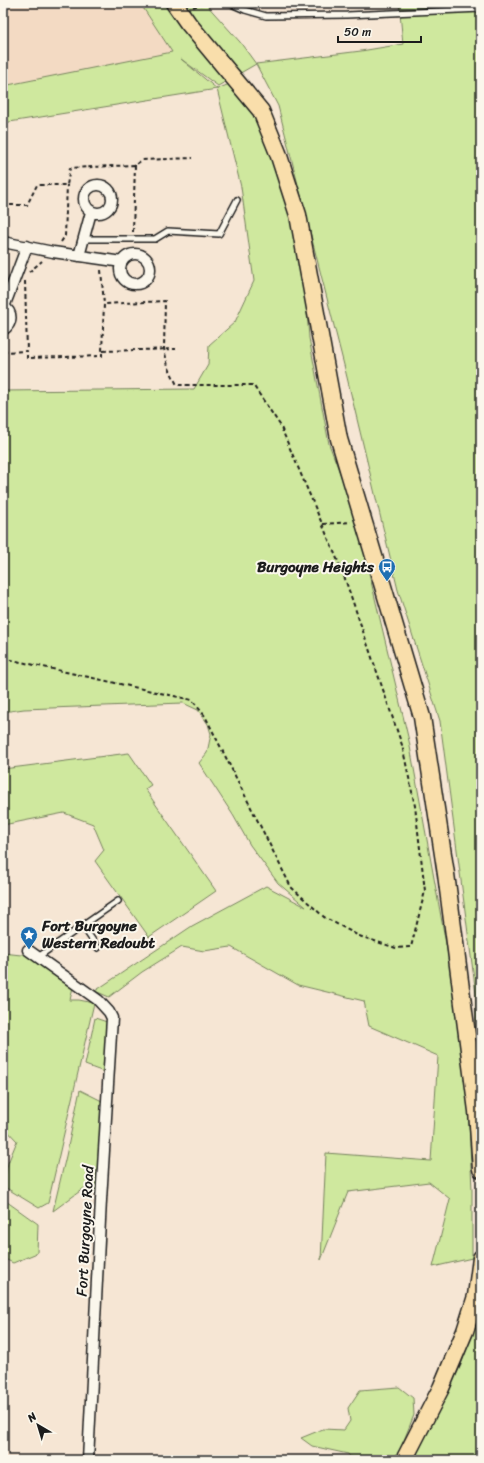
<svg xmlns="http://www.w3.org/2000/svg" width="484" height="1463" viewBox="0 0 484 1463" font-family="Sriracha,sans-serif">
<style>
.built{fill:#f3dac3}
.green{fill:#cfe89e;stroke:#76825d}
.lines{fill:none;stroke-linecap:round;stroke-linejoin:round}
.service-casing{stroke:#1c1c1c;stroke-width:8}
.minor-casing{stroke:#1c1c1c;stroke-width:13}
.primary-casing{stroke:#1c1c1c;stroke-width:19}
.path{stroke:#1c1c1c;stroke-width:2;stroke-dasharray:4 3;stroke-linecap:butt}
.service{stroke:#fbf7ec;stroke-width:5}
.minor{stroke:#fbf7ec;stroke-width:10}
.primary{stroke:#f9deab;stroke-width:16}
.labels{text-anchor:middle;stroke-width:4;stroke-linejoin:round;paint-order:stroke}
.poi-label{font-size:15px;font-weight:bold;fill:#1c1c1c;stroke:#fbf7ec;text-anchor:end}
.street-label{font-size:15px;fill:#1c1c1c;stroke:#fbf7ec}
</style>
<rect width="100%" height="100%" fill="#f6e6d4"/>
<filter id="ink" filterUnits="userSpaceOnUse"><feTurbulence type="fractalNoise" baseFrequency=".025" numOctaves="2"/><feDisplacementMap in="SourceGraphic" scale="8" xChannelSelector="R" yChannelSelector="G"/><feConvolveMatrix kernelMatrix="1 2 1 2 8 2 1 2 1" color-interpolation-filters="sRGB"/></filter>
<g filter="url(#ink)">
<path class="built" d="M 3,3 L 140,3 L 172,52 L 3,86 Z"/>
<path class="green" d="M 140,3 L 205,3 L 240,42 L 256,64 L 361,51 L 403,44 L 399,3 L 481,3 L 481,1098 L 476,1047 L 476,994 L 440,721 L 398,590 L 345,369 L 278,106 L 256,64 L 218,86 L 181,59 L 217,89 L 237,81 L 263,115 L 300,223 L 309,338 L 329,444 L 354,510 L 409,741 L 466,1054 L 472,1190 L 472,1258 L 433,1267 L 450,1199 L 429,1182 L 348,1192 L 321,1260 L 326,1153 L 431,1161 L 438,1056 L 369,1026 L 364,1001 L 298,985 L 231,947 L 204,951 L 182,947 L 142,972 L 109,997 L 95,991 L 192,926 L 266,886 L 306,907 L 278,883 L 250,845 L 233,815 L 199,763 L 207,753 L 211,734 L 208,724 L 198,710 L 183,703 L 24,709 L 3,712 L 3,391 L 194,389 L 208,365 L 209,345 L 235,322 L 254,281 L 241,187 L 217,89 L 3,123 L 3,86 L 172,52 Z
M 129,753 L 151,785 L 145,789 L 216,891 L 149,937 L 95,861 L 104,850 L 93,824 L 64,813 L 3,825 L 3,769 Z
M 28,950 L 74,983 L 70,1000 L 79,1000 L 94,1003 L 48,1203 L 39,1208 L 3,1186 L 8,1163 L 17,1141 L 3,1126 L 3,953 L 21,955 Z
M 95,1018 L 107,1022 L 104,1072 L 85,1065 Z
M 80,1090 L 104,1102 L 98,1194 L 87,1186 L 53,1211 L 66,1156 Z
M 3,1199 L 38,1224 L 37,1253 L 13,1263 L 3,1258 Z
M 481,1298 L 481,1460 L 413,1460 L 461,1365 L 472,1334 Z
M 399,1387 L 413,1398 L 414,1415 L 396,1460 L 353,1460 L 348,1454 L 312,1446 L 301,1438 L 323,1429 L 344,1430 L 350,1421 L 348,1408 L 360,1390 Z"/>
<g class="lines">
<defs>
<path id="service" d="M 229,3 L 245,10 L 266,16 L 347,15 L 481,9
M 84,239 L 155,239 L 168,231 L 219,234 L 237,200
M 82,925 L 98,948
M 38,957 L 118,901"/>
<path id="minor" d="M84 199a14 14 0 1 1 28 0a14 14 0 1 1-28 0Z
M 3,242 L 53,252 L 122,262
M120 269a15 15 0 1 1 30 0a15 15 0 1 1-30 0Z
M 79,256 L 91,212
M 3,306 C 13,312 13,323 3,330
M 4,307 L 27,246
M 28,950 L 98,1000 L 109,1012 L 112,1018 L 101,1200 L 88,1460"/>
<path id="primary" d="M 174,3 L 188,23 L 261,111 L 278,153 L 298,215 L 339,439 L 422,717 L 446,874 L 477,1111 L 481,1169
M 404,1460 L 441,1388 L 465,1331 L 476,1296 L 481,1258"/>
</defs>
<use href="#service" class="service-casing"/>
<use href="#minor" class="minor-casing"/>
<use href="#primary" class="primary-casing"/>
<path class="path" d="M 193,7 L 206,3
M 3,205 L 27,205 L 37,185 L 67,185 L 70,168 L 135,165 L 142,160 L 193,158
M 133,232 L 135,165
M 61,242 L 65,236 L 67,185
M 101,270 L 104,304 L 102,351
M 29,272 L 42,261
M 25,281 L 27,351
M 3,352 L 27,351 L 27,358 L 102,356 L 102,351 L 176,349
M 323,524 L 351,522
M 3,658 L 192,700 L 205,716 L 291,887 L 324,917 L 359,936 L 396,948 L 411,947 L 425,891 L 415,806 L 402,745 L 343,573 L 280,425 L 253,385 L 177,385 L 168,366 L 164,349 L 165,301 L 104,304"/>
<use href="#service" class="service"/>
<use href="#minor" class="minor"/>
<use href="#primary" class="primary"/>
</g>
</g>
<defs>
<symbol id="bus-pin" viewBox="-11 -11 22 30"><path d="M0 17L-7.5 6A9.5 9.5 0 1 1 7.5 6Z" fill="#1f6fb2" stroke="#fbf7ec"/><path d="M-5-6H5V4H4V6H2V4H-2V6H-4V4H-5ZM-3.5-4V0h7V-4ZM-3.5 1.2v1.5H-2V1.2ZM2 1.2v1.5H3.5V1.2Z" fill="#fff"/></symbol>
<symbol id="sight-pin" viewBox="-11 -11 22 30"><path d="M0 17L-7.5 6A9.5 9.5 0 1 1 7.5 6Z" fill="#1f6fb2" stroke="#fbf7ec"/><path d="M0-6L1.8-2.2L6-1.7L2.9 1.2L3.7 5.4L0 3.3L-3.7 5.4L-2.9 1.2L-6-1.7L-1.8-2.2Z" fill="#fff"/></symbol>
</defs>
<g fill-rule="evenodd">
<use href="#bus-pin" x="377" y="557" width="20" height="27"/>
<use href="#sight-pin" x="19" y="925" width="20" height="27"/>
</g>
<g class="labels">
<g class="poi-label">
<text x="374" y="572">Burgoyne Heights</text>
<text x="42" y="931" text-anchor="start">Fort Burgoyne<tspan x="42" dy="17">Western Redoubt</tspan></text>
</g>
<g class="street-label">
<text transform="translate(85 1231) rotate(-87)" y="5">Fort Burgoyne Road</text>
</g>
</g>
<rect width="484" height="1463" fill="none" stroke="#fbf7ec" stroke-width="16"/>
<rect x="8" y="8" width="468" height="1447" fill="none" stroke="#1c1c1c" stroke-width="1.5" filter="url(#ink)"/>
<g transform="translate(38 1425) rotate(322)" stroke="#fbf7ec" stroke-width="3" paint-order="stroke">
<path d="M0-3L7 15L0 10L-7 15Z" fill="#1c1c1c"/>
<text y="-6" font-size="11" font-weight="bold" text-anchor="middle" fill="#1c1c1c">N</text>
</g>
<path d="M338 36v6h83v-6" fill="none" stroke="#1c1c1c" stroke-width="2"/>
<text x="344" y="36" font-size="12" fill="#1c1c1c" stroke="#fbf7ec" stroke-width="3" paint-order="stroke">50 m</text>
</svg>
